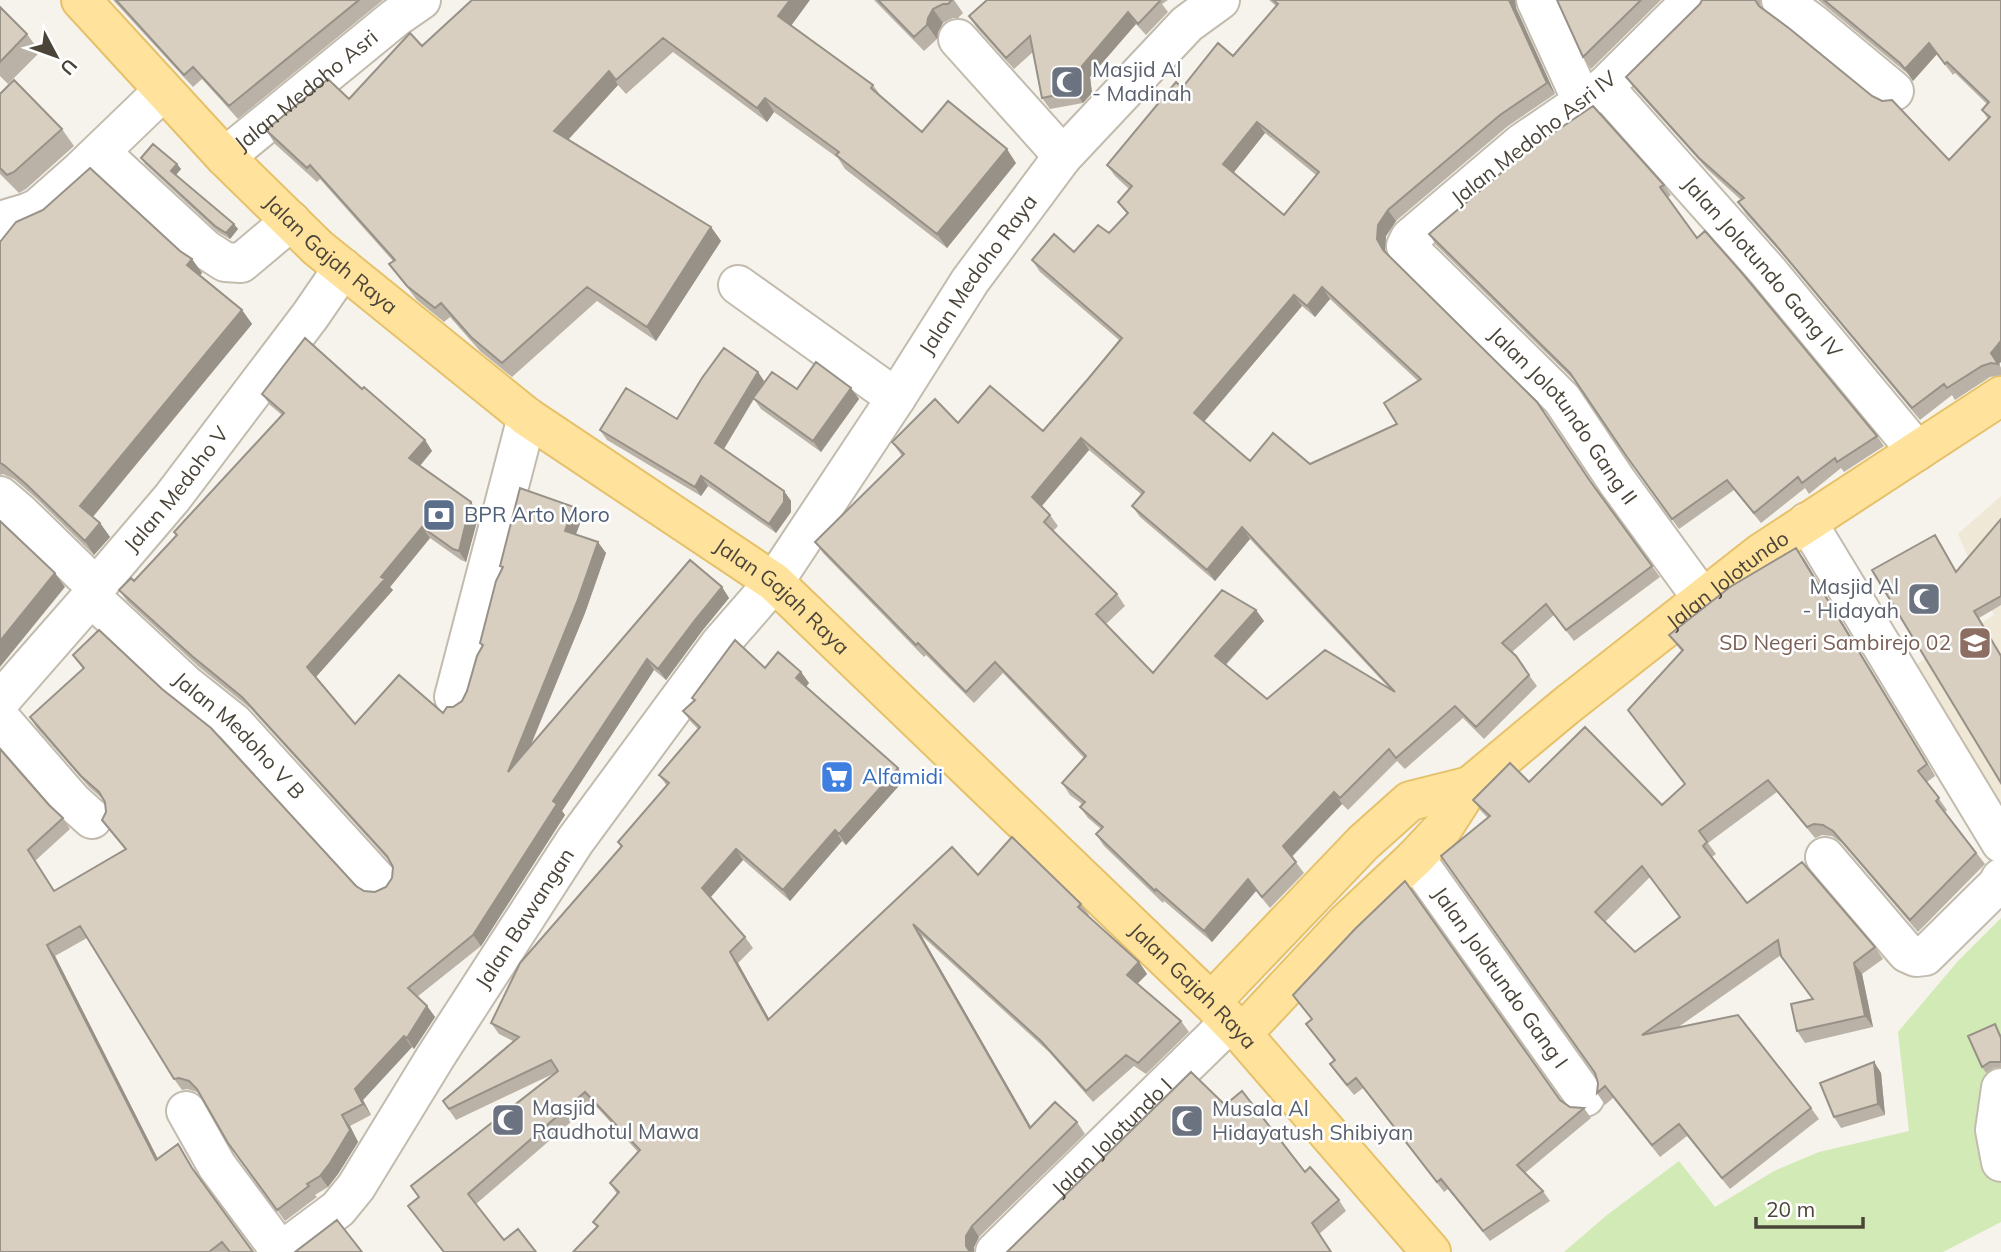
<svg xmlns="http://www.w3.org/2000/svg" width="2001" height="1252" viewBox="0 0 2001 1252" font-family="Mulish,sans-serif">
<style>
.education{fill:#efe8d6}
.green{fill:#d2eab5}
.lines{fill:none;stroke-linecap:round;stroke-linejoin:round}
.minor-casing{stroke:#c2bbae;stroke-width:42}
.major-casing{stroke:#e6c16a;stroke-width:42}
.minor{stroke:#fff;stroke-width:38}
.major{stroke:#ffe39c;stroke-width:38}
.wall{fill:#bab2a6;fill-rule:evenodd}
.shaded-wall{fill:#979187}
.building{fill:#d8cfc1;stroke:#979187;stroke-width:2;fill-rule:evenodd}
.labels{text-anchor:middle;stroke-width:5;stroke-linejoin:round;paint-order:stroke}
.worship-label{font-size:21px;fill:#5b616d;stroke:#fff;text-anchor:start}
.street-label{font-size:21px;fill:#4b4439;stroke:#fff}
.service-label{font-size:21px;fill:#4e5e75;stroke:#fff;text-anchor:start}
.education-label{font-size:21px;fill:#785e54;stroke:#fff;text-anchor:end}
.shop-label{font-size:21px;fill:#366cbe;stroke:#fff;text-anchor:start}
</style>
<rect width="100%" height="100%" fill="#f6f3ec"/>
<path class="education" d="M 2001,496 L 2001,821 L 1906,671 L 1994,615 L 1958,534 Z"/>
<path class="green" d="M 2001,918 L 2001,1222 L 1943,1252 L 1564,1252 L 1607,1215 L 1679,1161 L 1715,1207 L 1774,1171 L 1819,1152 L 1909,1131 L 1898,1032 L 1958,961 Z"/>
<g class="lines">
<defs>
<g id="minor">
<path d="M 1536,0 L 1583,103"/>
<path id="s1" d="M 1692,0 L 1604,87 L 1522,143 L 1410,238 L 1406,246 L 1562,399 L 1616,480 L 1702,598"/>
<path d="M 1781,0 L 1812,23 L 1894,91"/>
<path d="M 958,39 L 1063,156"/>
<path id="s2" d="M 1604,87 L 1766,269 L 1917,451"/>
<path d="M 100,152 L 205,249 L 225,262 L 241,263 L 291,221"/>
<path id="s3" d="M 225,157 L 395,18 L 421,0"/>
<path d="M 0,221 L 27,213 L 38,208 L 80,171 L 163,91"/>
<path d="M 738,285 L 896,398"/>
<path d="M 0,496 L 21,514 L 96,587"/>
<path d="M 1807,522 L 2001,843"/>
<path id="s4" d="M 91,597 L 185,684 L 234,723 L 379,882"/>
<path d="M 454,697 L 527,417"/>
<path id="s5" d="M 0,701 L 91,597 L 96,587 L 172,498 L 310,316 L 343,268"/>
<path d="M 0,718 L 73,802 L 92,819"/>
<path d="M 1825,857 L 1907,953 L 1916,957 L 1925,956 L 1997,885 L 2001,878"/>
<path id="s6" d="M 1415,858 L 1585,1097"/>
<path d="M 2001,1088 L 1995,1130 L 2001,1162"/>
<path d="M 186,1111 L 217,1166 L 281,1252"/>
<path id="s7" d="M 280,1252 L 338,1209 L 356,1187 L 436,1056 L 575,841 L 720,644 L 774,582 L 896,398 L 970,281 L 1063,156 L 1187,24 L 1220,0"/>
<path id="s8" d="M 995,1252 L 1230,1022"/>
</g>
<g id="major">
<path id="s9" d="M 81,0 L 225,157 L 318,248 L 527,417 L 774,582 L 1211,1002 L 1242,1034 L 1431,1252"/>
<path d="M 1211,1002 L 1363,843 L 1410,801 L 1470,786"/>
<path id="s10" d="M 1242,1034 L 1346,923 L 1415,858 L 1443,828 L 1470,786 L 1566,706 L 1761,553 L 2001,396"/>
</g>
</defs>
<use href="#minor" class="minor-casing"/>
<use href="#major" class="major-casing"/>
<use href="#minor" class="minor"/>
<use href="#major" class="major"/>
</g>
<path class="wall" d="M 113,0 L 383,0 L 238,119 L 202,79 L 193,87 Z
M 874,0 L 954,0 L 963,13 L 958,18 L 953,18 L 943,23 L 938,32 L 937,39 L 924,51 Z
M 987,0 L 1168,0 L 1162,4 L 1168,12 L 1146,35 L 1136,24 L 1090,77 L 1092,93 L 1083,103 L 1050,109 L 1042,98 L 1033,52 L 1014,69 L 977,28 L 969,16 Z
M 1269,0 L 1515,0 L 1516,8 L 1555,94 L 1508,126 L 1396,221 L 1386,236 L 1385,250 L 1387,254 L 1594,487 L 1660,577 L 1574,641 L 1554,615 L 1512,652 L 1537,686 L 1484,739 L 1463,718 L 1405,769 L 1397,761 L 1348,810 L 1342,804 L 1292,857 L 1304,873 L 1270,908 L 1256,891 L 1212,942 L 1164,901 L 1163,903 L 1104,846 L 1096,834 L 1101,829 L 1088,818 L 1080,807 L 1082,804 L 1070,795 L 1062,783 L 1084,758 L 1003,673 L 974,703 L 926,655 L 924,657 L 823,553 L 815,542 L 902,456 L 892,442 L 958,423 L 1043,431 L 1088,379 L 1119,340 L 1040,272 L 1032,260 L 1074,252 L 1109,233 L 1127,214 L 1118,202 L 1129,189 L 1115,176 L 1107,165 L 1182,88 L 1233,56 L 1276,6 ZM 1265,133 L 1316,175 L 1284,215 L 1233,173 ZM 1330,299 L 1418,381 L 1397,424 L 1310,464 L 1250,461 L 1204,422 L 1302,306 L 1315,317 ZM 1089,450 L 1142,495 L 1132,506 L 1140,517 L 1215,581 L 1250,539 L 1389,688 L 1267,699 L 1226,665 L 1264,621 L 1256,610 L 1153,673 L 1106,624 L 1125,606 L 1117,594 L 1053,531 L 1058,526 L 1050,515 L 1042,506 Z
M 1557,0 L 1661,0 L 1591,69 L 1583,57 Z
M 1702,0 L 1760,0 L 1761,7 L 1949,160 L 1988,119 L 1982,110 L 1987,104 L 1955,73 L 1953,75 L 1937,54 L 1913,81 L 1908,74 L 1818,0 L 2001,0 L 1999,364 L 2001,368 L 2001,375 L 1990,377 L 1955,400 L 1952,395 L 1920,420 L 1783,255 L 1746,214 L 1738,202 L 1741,200 L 1707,169 L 1634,88 L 1626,77 L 1700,4 Z
M 0,7 L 27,34 L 40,52 L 8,84 L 0,76 Z
M 791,25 L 873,85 L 880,95 L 922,132 L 1016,163 L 947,248 L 845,169 L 838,158 L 774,112 L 767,122 L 673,52 L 626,94 L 618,85 L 569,139 L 711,227 L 721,241 L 656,341 L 597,301 L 512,377 L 480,351 L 450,317 L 444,322 L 417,300 L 389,264 L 393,261 L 320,179 L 317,182 L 275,144 L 266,130 L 349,99 L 422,46 Z
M 0,94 L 62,129 L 74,146 L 26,189 L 19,193 L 0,174 Z
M 141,158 L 177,164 L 181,169 L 176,175 L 238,229 L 230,239 L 218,232 L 145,164 Z
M 1664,185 L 1671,195 L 1667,198 L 1697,238 L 1877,436 L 1884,446 L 1844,472 L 1841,468 L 1809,494 L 1805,488 L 1761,523 L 1734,490 L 1679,529 L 1627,457 L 1577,383 L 1436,245 L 1429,234 Z
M 0,242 L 180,251 L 192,259 L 202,273 L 200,275 L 242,310 L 252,324 L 93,517 L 100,523 L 110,537 L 94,555 L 36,498 L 14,479 L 3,474 L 0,475 Z
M 758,372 L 764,381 L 758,392 L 797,389 L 851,388 L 859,399 L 821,452 L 761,409 L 754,399 L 724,449 L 784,491 L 791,501 L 791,512 L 776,533 L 708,486 L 701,496 L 607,440 L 600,430 L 677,419 Z
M 362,389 L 425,440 L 432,451 L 420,466 L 471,502 L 479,514 L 466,562 L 461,560 L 430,538 L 390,587 L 393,590 L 316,677 L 355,724 L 443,713 L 462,701 L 467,691 L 482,647 L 480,643 L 502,568 L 500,566 L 574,507 L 582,518 L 576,534 L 606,553 L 585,613 L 531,745 L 722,587 L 729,598 L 702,631 L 666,680 L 654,670 L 562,811 L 565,815 L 481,946 L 417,997 L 427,1006 L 435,1017 L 414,1049 L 412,1047 L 363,1100 L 371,1115 L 350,1126 L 358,1142 L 338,1174 L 328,1187 L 315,1195 L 317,1197 L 285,1221 L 228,1143 L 201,1097 L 197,1092 L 187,1089 L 182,1090 L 174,1079 L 87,938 L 55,956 L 158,1159 L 178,1144 L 198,1177 L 253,1252 L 0,1252 L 0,749 L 49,805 L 63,818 L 70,829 L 35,861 L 54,891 L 125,849 L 102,820 L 106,812 L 105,801 L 89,787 L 37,728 L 30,717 L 83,669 L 73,655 L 356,886 L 364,891 L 375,892 L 386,887 L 392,878 L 393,867 L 390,862 L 250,708 L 199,667 L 127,601 L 119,590 L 134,581 L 177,535 L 174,532 L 282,415 L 270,405 L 262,394 Z
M 2001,519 L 2001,605 L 1979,618 L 2001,655 L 2001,783 L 1940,542 L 1956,571 Z
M 1804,559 L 1935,776 L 1927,782 L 1947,810 L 1945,812 L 1985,864 L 1918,932 L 1842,843 L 1832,836 L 1822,835 L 1815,838 L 1777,792 L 1708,843 L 1716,854 L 1712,857 L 1747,903 L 1875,947 L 1883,959 L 1862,974 L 1873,1027 L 1805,1043 L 1797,1031 L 1813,999 L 1781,955 L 1677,1028 L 1811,1108 L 1819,1119 L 1730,1189 L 1687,1136 L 1660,1157 L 1613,1098 L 1605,1105 L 1597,1093 L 1598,1083 L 1488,818 L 1481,811 L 1473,800 L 1529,782 L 1662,805 L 1685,785 L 1628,710 L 1682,652 L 1669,635 ZM 1650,877 L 1680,917 L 1635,952 L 1605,922 Z
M 765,668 L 801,672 L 809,683 L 806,686 L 898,768 L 905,779 L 846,845 L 842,841 L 790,901 L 743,860 L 710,898 L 745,937 L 753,948 L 738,963 L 769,1019 L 978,875 L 1081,904 L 1089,915 L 1088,916 L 1139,962 L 1147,974 L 1137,984 L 1181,1021 L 1189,1032 L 1146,1074 L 1134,1066 L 1093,1102 L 1049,1052 L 921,935 L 1031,1127 L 1077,1122 L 1085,1134 L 979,1237 L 974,1247 L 974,1252 L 573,1252 L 597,1228 L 593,1222 L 617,1194 L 610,1183 L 638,1152 L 593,1103 L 476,1204 L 504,1240 L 536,1252 L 443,1252 L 408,1206 L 418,1197 L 411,1186 L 555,1073 L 456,1120 L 443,1101 L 513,1041 L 499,1034 L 491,1023 L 621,847 L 618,842 L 667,786 L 659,775 L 698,729 L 691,722 L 683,711 L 694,701 L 692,698 Z
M 1293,995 L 1560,1100 L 1570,1107 L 1584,1108 L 1591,1118 L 1525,1173 L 1543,1191 L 1550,1201 L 1490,1241 L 1448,1189 L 1444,1192 L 1363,1088 L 1354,1095 L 1337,1074 L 1330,1064 L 1334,1061 L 1306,1024 L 1312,1020 Z
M 1995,1024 L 2001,1035 L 2001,1067 L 1994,1068 L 1986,1073 L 1982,1067 Z
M 1874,1062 L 1881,1073 L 1885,1115 L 1841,1128 L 1834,1117 Z
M 1225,1105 L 1339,1200 L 1346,1211 L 1319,1234 Z"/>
<path class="shaded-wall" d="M 790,0 L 810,0 L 788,30 L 778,16 Z
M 1509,0 L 1515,0 L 1516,8 L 1555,94 L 1547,83 Z
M 933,9 L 943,23 L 938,32 L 937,39 L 927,25 L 928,18 Z
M 1128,12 L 1136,24 L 1090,77 L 1092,93 L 1083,103 L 1075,91 L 1082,66 Z
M 1929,43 L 1937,54 L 1913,81 L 1905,69 Z
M 609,71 L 618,85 L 564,144 L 554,131 Z
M 765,98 L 774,112 L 767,122 L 757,108 Z
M 1257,122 L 1265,133 L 1231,176 L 1223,164 Z
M 1007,149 L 1016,163 L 947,248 L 937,234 Z
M 177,164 L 181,169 L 175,176 L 171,171 Z
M 1388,210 L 1396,221 L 1386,236 L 1385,250 L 1391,262 L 1377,239 L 1378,225 Z
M 234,224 L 238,229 L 230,239 L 226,233 Z
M 711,227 L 721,241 L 656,341 L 647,327 Z
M 192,259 L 202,273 L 197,279 L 187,265 Z
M 1322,287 L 1330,299 L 1315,317 L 1307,306 Z
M 1294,295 L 1302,306 L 1202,424 L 1194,413 Z
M 242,310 L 252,324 L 90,520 L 80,506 Z
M 2001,341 L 2001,362 L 1999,364 L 2001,368 L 1991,353 Z
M 758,372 L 764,381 L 722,452 L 715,443 Z
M 851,388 L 859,399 L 821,452 L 813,441 Z
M 1081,438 L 1089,450 L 1040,508 L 1032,497 Z
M 425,440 L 432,451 L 417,469 L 409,458 Z
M 701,476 L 708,486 L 701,496 L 695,487 Z
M 784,491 L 791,501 L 791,512 L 776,533 L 769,524 Z
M 471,502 L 479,514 L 466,562 L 459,551 Z
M 574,507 L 582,518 L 573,542 L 565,531 Z
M 100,523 L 110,537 L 94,555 L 85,541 Z
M 422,527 L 430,538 L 390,587 L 393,590 L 315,678 L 307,667 Z
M 1242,527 L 1250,539 L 1215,581 L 1207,570 Z
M 598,542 L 606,553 L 585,613 L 515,783 L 508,772 Z
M 1796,548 L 1804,559 L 1935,776 L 1927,764 Z
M 55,573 L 65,587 L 0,667 L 0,641 Z
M 722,587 L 729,598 L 702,631 L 666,680 L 658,669 L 695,620 Z
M 1256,610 L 1264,621 L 1223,667 L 1215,656 Z
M 647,659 L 654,670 L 562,811 L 565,815 L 481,946 L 473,935 L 553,801 Z
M 801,672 L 809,683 L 804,689 L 796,678 Z
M 898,768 L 905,779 L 846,845 L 839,834 Z
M 1334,792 L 1342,804 L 1291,857 L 1283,846 Z
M 835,830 L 842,841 L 790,901 L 783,890 Z
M 736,849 L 743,860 L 709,899 L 702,888 Z
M 1248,879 L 1256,891 L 1212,942 L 1204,931 Z
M 913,924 L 921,935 L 1038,1139 L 1030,1128 Z
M 47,945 L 55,956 L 164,1171 L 156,1160 Z
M 730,952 L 738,963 L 776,1031 L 768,1020 Z
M 1139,962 L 1147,974 L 1135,986 L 1127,975 Z
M 1854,963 L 1862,974 L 1873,1027 L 1865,1016 Z
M 427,1006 L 435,1017 L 414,1049 L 407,1038 Z
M 404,1036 L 412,1047 L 363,1100 L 371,1115 L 363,1104 L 355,1089 Z
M 1874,1062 L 1881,1073 L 1885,1115 L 1878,1104 Z
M 342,1115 L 350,1126 L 358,1142 L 338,1174 L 328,1187 L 320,1176 Z
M 972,1226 L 979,1237 L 974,1247 L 974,1252 L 970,1252 L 966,1246 L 966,1236 Z"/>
<path class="building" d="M 116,0 L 359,0 L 229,106 L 193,67 L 184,75 Z
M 472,0 L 790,0 L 778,16 L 873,85 L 871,88 L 922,132 L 948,101 L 1007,149 L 937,234 L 836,155 L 839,152 L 765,98 L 757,108 L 663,38 L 616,80 L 609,71 L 554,131 L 711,227 L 647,327 L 587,287 L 502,363 L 471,337 L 441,303 L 435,308 L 407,286 L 389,264 L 395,260 L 310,165 L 307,168 L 266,130 L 328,79 L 349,99 L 410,33 L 422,46 Z
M 878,0 L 952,0 L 948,4 L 943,4 L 933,9 L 928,18 L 927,25 L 914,37 Z
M 987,0 L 1159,0 L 1160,1 L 1138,24 L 1128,12 L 1082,66 L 1084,82 L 1075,91 L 1042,98 L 1030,36 L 1006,58 L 969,16 Z
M 1273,0 L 1509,0 L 1547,83 L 1500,115 L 1388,210 L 1378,225 L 1377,239 L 1383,250 L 1537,402 L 1590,481 L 1652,566 L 1566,630 L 1546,604 L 1502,643 L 1516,656 L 1529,675 L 1476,727 L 1455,706 L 1396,758 L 1389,749 L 1340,798 L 1334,792 L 1283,846 L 1296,862 L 1262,897 L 1248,879 L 1204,931 L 1156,889 L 1155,891 L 1096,834 L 1103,827 L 1080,807 L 1085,802 L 1062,783 L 1086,756 L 995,662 L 966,692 L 918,643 L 916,645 L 815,542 L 904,454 L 892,442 L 935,399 L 958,423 L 990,386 L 1043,431 L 1088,379 L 1122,338 L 1032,260 L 1054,234 L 1074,252 L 1098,225 L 1109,233 L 1128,213 L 1118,202 L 1132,186 L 1107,165 L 1176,82 L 1182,88 L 1218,43 L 1233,56 L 1278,4 ZM 1257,122 L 1319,172 L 1284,215 L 1223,164 ZM 1322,287 L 1421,379 L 1384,403 L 1397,424 L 1310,464 L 1273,433 L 1250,461 L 1194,413 L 1294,295 L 1307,306 ZM 1081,438 L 1144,492 L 1132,506 L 1207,570 L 1242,527 L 1395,692 L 1325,650 L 1267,699 L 1215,656 L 1256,610 L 1222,590 L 1153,673 L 1096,614 L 1117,594 L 1044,522 L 1050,515 L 1032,497 Z
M 1557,0 L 1641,0 L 1583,57 Z
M 1702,0 L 1755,0 L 1759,6 L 1790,29 L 1872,96 L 1882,101 L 1892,100 L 1949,160 L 1990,117 L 1982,110 L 1989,102 L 1947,62 L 1945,64 L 1929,43 L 1905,69 L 1900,63 L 1824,0 L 2001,0 L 2001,341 L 1991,353 L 1998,364 L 1991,363 L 1982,366 L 1947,388 L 1944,384 L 1912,408 L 1775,244 L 1738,202 L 1744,198 L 1699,158 L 1626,77 L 1700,4 Z
M 0,7 L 27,34 L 0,62 Z
M 14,80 L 62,129 L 14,172 L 7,175 L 0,168 L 0,94 Z
M 1593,106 L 1664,185 L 1660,187 L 1697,238 L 1705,231 L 1742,273 L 1877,436 L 1837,462 L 1835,458 L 1802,483 L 1798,477 L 1754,513 L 1727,480 L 1672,519 L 1627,457 L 1570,373 L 1429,234 L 1528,150 Z
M 153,144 L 177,164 L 171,171 L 234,224 L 226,233 L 215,226 L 141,158 Z
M 90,168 L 180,251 L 192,259 L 187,265 L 242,310 L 80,506 L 100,523 L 85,541 L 26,484 L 4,465 L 0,463 L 0,242 L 16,222 L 43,210 Z
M 305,338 L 362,389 L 364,387 L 425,440 L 409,458 L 471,502 L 459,551 L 453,549 L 422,527 L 381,577 L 385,579 L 307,667 L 355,724 L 399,675 L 443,713 L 447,707 L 453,707 L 462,701 L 467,691 L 477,656 L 483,645 L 480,643 L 496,581 L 503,567 L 500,566 L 520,488 L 574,507 L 565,531 L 598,542 L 577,602 L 508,772 L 690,560 L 722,587 L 695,620 L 658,669 L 647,659 L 553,801 L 557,804 L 473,935 L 408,988 L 427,1006 L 407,1038 L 404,1036 L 355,1089 L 363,1104 L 342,1115 L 350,1130 L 330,1163 L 320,1176 L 307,1184 L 309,1186 L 277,1210 L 228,1143 L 197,1089 L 189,1081 L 179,1078 L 174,1079 L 80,926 L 47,945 L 156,1160 L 178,1144 L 192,1168 L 253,1252 L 230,1252 L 222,1242 L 209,1252 L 0,1252 L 0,749 L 49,805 L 63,818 L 28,850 L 54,891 L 126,849 L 102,820 L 106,812 L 105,802 L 99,792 L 81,776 L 30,717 L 84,668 L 73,655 L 99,630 L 162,689 L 211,728 L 356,886 L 364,891 L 375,892 L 386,887 L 392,878 L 393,867 L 387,856 L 242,697 L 192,656 L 119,590 L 131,578 L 134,581 L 177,535 L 174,532 L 284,413 L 262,394 Z
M 724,348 L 758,372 L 715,443 L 784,491 L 784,502 L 769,524 L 701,476 L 695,487 L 600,430 L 626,388 L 677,419 L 702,378 Z
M 816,362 L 851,388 L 813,441 L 753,398 L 772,372 L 797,389 Z
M 2001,519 L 2001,596 L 1974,611 L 2001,656 L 2001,783 L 1872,570 L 1935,535 L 1956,572 Z
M 0,521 L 55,573 L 0,641 Z
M 1796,548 L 1927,764 L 1918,771 L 1939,798 L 1936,801 L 1976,853 L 1910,920 L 1833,831 L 1823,825 L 1814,824 L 1807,827 L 1768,780 L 1699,831 L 1707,842 L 1703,846 L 1747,903 L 1802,862 L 1875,947 L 1854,963 L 1865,1016 L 1797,1031 L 1791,1004 L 1813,999 L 1781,956 L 1778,940 L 1642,1035 L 1738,1015 L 1811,1108 L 1722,1178 L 1679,1124 L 1652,1145 L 1605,1086 L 1597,1093 L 1598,1083 L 1595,1073 L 1441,856 L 1490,816 L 1473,800 L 1510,763 L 1529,782 L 1585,727 L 1662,805 L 1685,784 L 1628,710 L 1683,650 L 1669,635 L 1730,587 ZM 1642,866 L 1680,917 L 1635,952 L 1595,912 Z
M 735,640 L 765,668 L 778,652 L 801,672 L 796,678 L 898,768 L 839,834 L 835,830 L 783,890 L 736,849 L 702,888 L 745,937 L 730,952 L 768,1020 L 952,847 L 978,875 L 1012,837 L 1081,904 L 1078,907 L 1139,962 L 1127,975 L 1181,1021 L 1138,1063 L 1126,1055 L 1086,1091 L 1041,1041 L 913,924 L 1030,1128 L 1055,1102 L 1077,1122 L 972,1226 L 966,1236 L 966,1246 L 970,1252 L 573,1252 L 598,1226 L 593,1222 L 619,1192 L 610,1183 L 640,1150 L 585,1092 L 468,1194 L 504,1240 L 518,1229 L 536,1252 L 444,1252 L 408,1206 L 419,1197 L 411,1186 L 558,1071 L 551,1060 L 449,1109 L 443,1101 L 519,1037 L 491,1023 L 520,963 L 622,846 L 618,842 L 669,783 L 659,775 L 700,727 L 683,711 L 695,700 L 692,698 Z
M 1405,881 L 1560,1100 L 1570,1107 L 1584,1108 L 1517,1165 L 1543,1191 L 1483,1231 L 1441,1179 L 1437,1182 L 1356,1078 L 1347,1085 L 1330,1064 L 1335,1060 L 1306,1024 L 1312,1019 L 1293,995 L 1355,929 Z
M 1995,1024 L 2001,1038 L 2001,1062 L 1990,1062 L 1982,1067 L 1968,1036 Z
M 1874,1062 L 1878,1104 L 1834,1117 L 1820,1083 Z
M 1191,1072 L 1225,1105 L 1242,1091 L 1305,1172 L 1310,1167 L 1339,1200 L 1312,1223 L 1331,1252 L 1007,1252 Z
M 337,1220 L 362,1252 L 295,1252 Z"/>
<defs>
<symbol id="mosque-square" viewBox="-11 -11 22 22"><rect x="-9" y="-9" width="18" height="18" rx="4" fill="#6b7280" stroke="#fff"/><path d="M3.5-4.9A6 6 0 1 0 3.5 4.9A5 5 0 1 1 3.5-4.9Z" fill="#fff"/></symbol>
<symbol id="bank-square" viewBox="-11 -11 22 22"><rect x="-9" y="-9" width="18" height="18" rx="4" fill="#5c6f8a" stroke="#fff"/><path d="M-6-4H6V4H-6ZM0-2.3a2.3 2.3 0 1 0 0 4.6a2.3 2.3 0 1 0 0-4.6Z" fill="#fff"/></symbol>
<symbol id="school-square" viewBox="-11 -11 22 22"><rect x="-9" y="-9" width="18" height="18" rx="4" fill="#8d6e63" stroke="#fff"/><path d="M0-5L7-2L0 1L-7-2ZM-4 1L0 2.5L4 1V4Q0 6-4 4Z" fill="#fff"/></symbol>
<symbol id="supermarket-square" viewBox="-11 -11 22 22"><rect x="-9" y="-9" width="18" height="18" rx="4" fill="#3f7fe0" stroke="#fff"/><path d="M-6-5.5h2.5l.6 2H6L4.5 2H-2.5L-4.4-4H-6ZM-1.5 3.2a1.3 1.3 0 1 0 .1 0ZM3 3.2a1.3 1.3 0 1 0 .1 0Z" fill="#fff"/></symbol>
</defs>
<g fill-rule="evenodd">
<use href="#mosque-square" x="1048" y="63" width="38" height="38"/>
<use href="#bank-square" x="420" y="496" width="38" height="38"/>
<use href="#mosque-square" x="1905" y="580" width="38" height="38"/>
<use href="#school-square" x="1956" y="624" width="38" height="38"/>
<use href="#supermarket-square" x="818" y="758" width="38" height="38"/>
<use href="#mosque-square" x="489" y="1101" width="38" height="38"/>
<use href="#mosque-square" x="1168" y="1102" width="38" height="38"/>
</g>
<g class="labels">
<g class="worship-label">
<text x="1092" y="77">Masjid Al<tspan x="1092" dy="24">- Madinah</tspan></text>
<text x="1899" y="594" text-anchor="end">Masjid Al<tspan x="1899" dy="24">- Hidayah</tspan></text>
<text x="532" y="1115">Masjid<tspan x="532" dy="24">Raudhotul Mawa</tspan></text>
<text x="1212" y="1116">Musala Al<tspan x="1212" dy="24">Hidayatush Shibiyan</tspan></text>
</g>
<g class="street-label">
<text dy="7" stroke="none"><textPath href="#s3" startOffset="105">Jalan Medoho Asri</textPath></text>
<text transform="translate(1534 138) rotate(-38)" y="7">Jalan Medoho Asri IV</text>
<text dy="7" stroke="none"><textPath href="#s9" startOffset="357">Jalan Gajah Raya</textPath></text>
<text dy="7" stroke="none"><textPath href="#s2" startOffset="240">Jalan Jolotundo Gang IV</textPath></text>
<text dy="7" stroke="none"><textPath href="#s7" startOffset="1206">Jalan Medoho Raya</textPath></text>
<text dy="7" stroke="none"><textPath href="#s1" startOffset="611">Jalan Jolotundo Gang II</textPath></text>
<text dy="7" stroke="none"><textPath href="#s5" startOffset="276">Jalan Medoho V</textPath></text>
<text dy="7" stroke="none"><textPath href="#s10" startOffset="668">Jalan Jolotundo</textPath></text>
<text dy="7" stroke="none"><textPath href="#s9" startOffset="924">Jalan Gajah Raya</textPath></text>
<text dy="7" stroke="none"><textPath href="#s4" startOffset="203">Jalan Medoho V B</textPath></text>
<text dy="7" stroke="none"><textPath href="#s7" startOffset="418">Jalan Bawangan</textPath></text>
<text dy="7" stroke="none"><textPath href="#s6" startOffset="147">Jalan Jolotundo Gang I</textPath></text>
<text dy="7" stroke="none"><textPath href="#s9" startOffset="1491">Jalan Gajah Raya</textPath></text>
<text dy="7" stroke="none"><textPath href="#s8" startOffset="164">Jalan Jolotundo I</textPath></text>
</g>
<g class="service-label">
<text x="464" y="522">BPR Arto Moro</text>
</g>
<g class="education-label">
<text x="1951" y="650">SD Negeri Sambirejo 02</text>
</g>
<g class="shop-label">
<text x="862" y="784">Alfamidi</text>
</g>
</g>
<g transform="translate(56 56) rotate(131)" stroke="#ffffff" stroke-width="5" paint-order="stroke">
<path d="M0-5L12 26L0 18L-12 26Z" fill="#4b4439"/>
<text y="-10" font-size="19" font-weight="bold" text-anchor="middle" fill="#4b4439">U</text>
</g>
<path d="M1756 1217v10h107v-10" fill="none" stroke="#4b4439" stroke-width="3.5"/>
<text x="1766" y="1217" font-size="21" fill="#4b4439" stroke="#ffffff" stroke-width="5" paint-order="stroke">20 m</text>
</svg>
